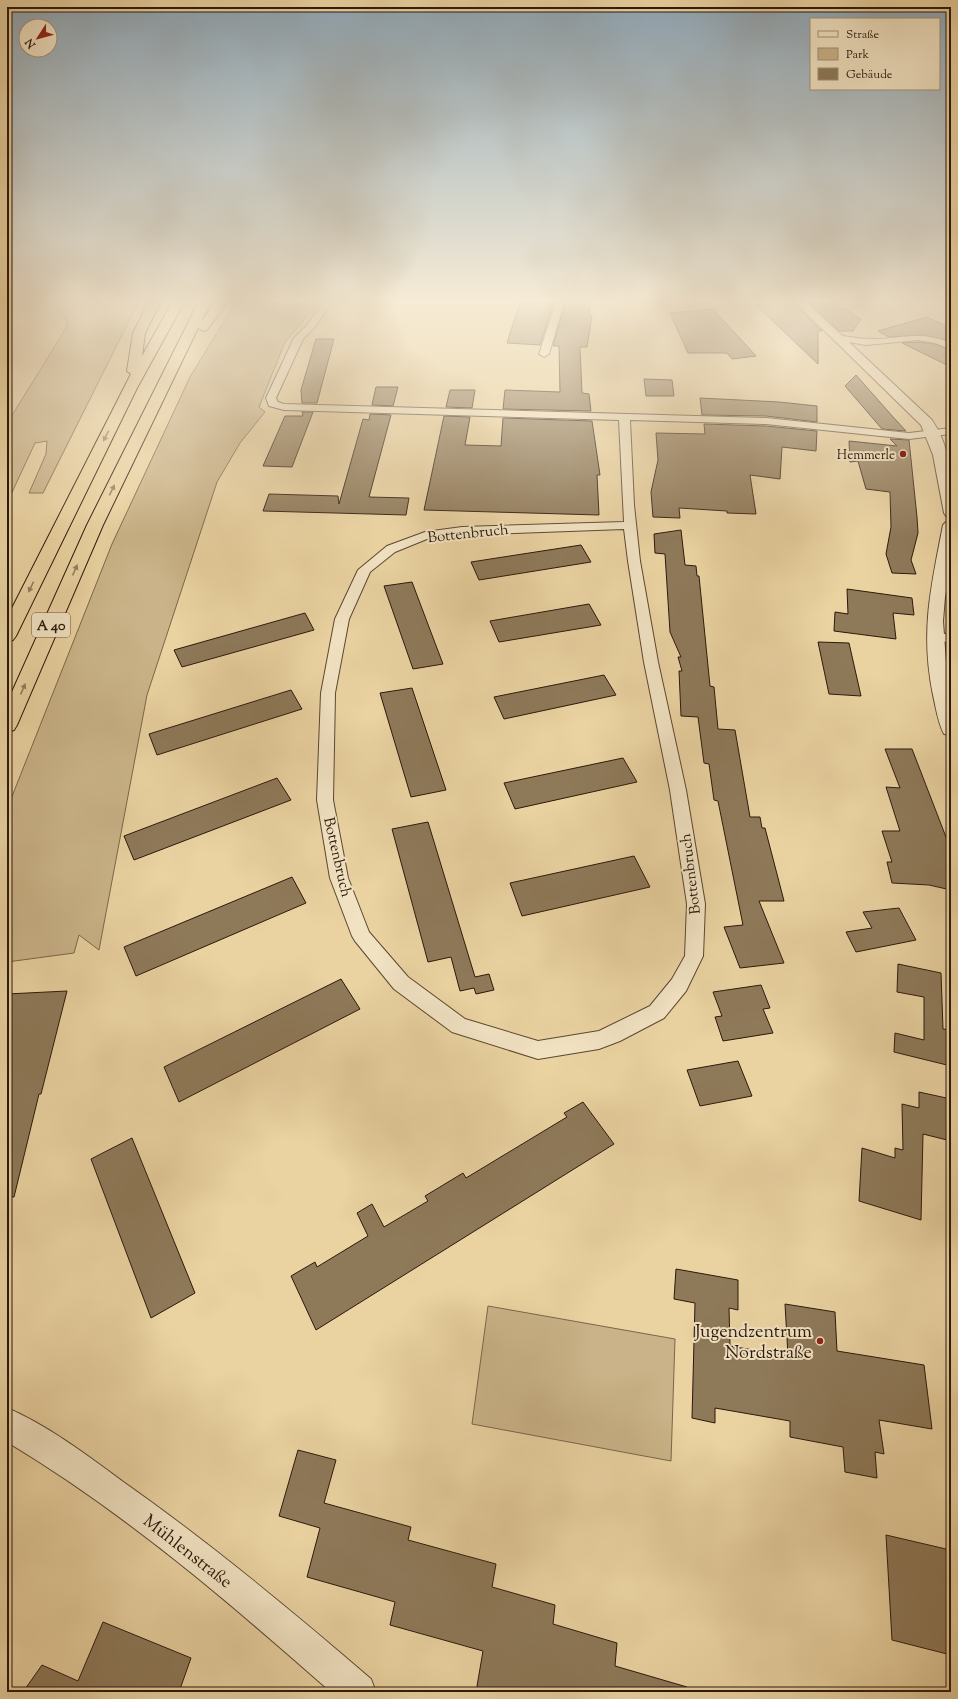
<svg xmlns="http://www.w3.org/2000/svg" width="958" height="1699" viewBox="0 0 958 1699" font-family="'Sorts Mill Goudy',serif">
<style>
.green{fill:#cab388;stroke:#7a664a}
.building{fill:#8e7959;stroke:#2b190c}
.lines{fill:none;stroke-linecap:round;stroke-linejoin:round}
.minor-casing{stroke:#5b4731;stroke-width:2}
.tertiary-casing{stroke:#5b4731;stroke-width:2}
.motorway-casing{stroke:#2b190c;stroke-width:2}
.minor{fill:#f1e2c2;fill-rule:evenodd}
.tertiary{fill:#f1e2c2;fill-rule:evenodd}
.motorway{fill:#ead2a1;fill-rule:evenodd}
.oneway{fill:#947f5e}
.poi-dot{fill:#8f2418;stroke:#f1e2c2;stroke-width:1.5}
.labels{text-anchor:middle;stroke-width:4;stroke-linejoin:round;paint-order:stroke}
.far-poi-label{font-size:13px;fill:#2b190c;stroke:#f1e2c2;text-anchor:end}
.shield{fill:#f1e2c2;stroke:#665543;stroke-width:1}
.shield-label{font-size:14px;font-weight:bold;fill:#2b190c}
.street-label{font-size:15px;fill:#2b190c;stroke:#f1e2c2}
.near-poi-label{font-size:18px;fill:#2b190c;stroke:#f1e2c2;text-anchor:end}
.near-street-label{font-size:18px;fill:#2b190c;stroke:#f1e2c2}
</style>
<rect width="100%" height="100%" fill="#ead2a1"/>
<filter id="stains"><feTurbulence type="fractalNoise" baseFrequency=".005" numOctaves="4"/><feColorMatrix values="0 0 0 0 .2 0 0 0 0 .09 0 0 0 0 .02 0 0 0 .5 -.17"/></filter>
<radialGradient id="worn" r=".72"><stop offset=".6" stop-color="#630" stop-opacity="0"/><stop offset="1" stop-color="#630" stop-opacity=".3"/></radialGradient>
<path class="green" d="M 24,299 L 140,299 L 43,493 L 29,493 L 46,454 L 47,441 L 35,443 L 7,503 L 7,419 L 11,417 L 68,325 C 58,303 46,303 24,299 Z
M 238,299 L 322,299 L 285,342 L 259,407 L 265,412 L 240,443 L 217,482 L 147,695 L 99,950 L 79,935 L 74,953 L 7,962 L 7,809 L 112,544 L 190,377 Z
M 488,1306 L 675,1339 L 671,1461 L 472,1424 Z"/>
<path class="building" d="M 521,299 L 555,299 L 540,345 L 507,343 Z
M 566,299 L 593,299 L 588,315 L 592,316 L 587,347 L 580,347 L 582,393 L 589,394 L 591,411 L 503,409 L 505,390 L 560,392 L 559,346 L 553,346 Z
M 830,299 L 840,309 L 844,308 L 861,319 L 853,331 L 839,331 L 806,300 Z
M 792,301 L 822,331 L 818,331 L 818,364 L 756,305 Z
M 713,309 L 756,356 L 732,359 L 727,353 L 688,353 L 670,313 Z
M 927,317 L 951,328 L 951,341 L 922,335 L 889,337 L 878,331 Z
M 316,339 L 334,339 L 317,403 L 302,403 L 301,390 Z
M 918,342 L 935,344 L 951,350 L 951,367 L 902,343 Z
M 856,375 L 894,418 L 906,431 L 882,429 L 845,386 Z
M 644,379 L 672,380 L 674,396 L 646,396 Z
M 376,387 L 398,387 L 393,406 L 372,405 Z
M 450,390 L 475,390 L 472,408 L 446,407 Z
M 700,398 L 779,402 L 817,406 L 817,422 L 766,416 L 702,415 Z
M 302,412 L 313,412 L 292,467 L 263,466 L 285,416 L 303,416 Z
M 370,414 L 391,415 L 369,497 L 409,498 L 406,515 L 263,511 L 269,494 L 338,496 L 339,504 L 363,419 L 369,420 Z
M 444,416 L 470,417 L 465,445 L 501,446 L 503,418 L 592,421 L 600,475 L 597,475 L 599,515 L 424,510 Z
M 704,424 L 766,426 L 817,431 L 816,451 L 782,447 L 780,479 L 750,475 L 756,514 L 727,513 L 727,511 L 679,508 L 680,518 L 653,517 L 651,492 L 658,460 L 656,433 L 705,434 Z
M 890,439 L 909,440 L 917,517 L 918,533 L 911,560 L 916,574 L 892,573 L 886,554 L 891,527 L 890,492 L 866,489 L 858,461 L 850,462 L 849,441 L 897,446 Z
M 681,530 L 685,565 L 696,566 L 697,576 L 699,576 L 710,686 L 714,687 L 718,729 L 735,730 L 750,817 L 760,817 L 762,828 L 765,828 L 784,901 L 759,901 L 784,963 L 740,968 L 724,927 L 743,925 L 718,801 L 714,800 L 709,764 L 704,763 L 698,717 L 681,716 L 679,671 L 682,671 L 678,657 L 681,657 L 670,632 L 665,554 L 655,553 L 654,534 Z
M 581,545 L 591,562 L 479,580 L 471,562 Z
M 412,582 L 432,635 L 443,664 L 413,669 L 384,586 Z
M 847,589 L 912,598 L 914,615 L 893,613 L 896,639 L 834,631 L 835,612 L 848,614 Z
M 589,604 L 601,625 L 499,642 L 490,621 Z
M 305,613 L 314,630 L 182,667 L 174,650 Z
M 818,642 L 849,643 L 861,696 L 829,694 Z
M 604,675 L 616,695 L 504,719 L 494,697 Z
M 412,688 L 446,790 L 411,797 L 380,693 Z
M 291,690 L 302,709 L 157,755 L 149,734 Z
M 885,749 L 912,749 L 951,850 L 951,890 L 929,885 L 892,883 L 887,862 L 892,862 L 882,831 L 900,831 L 886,787 L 900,788 Z
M 623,758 L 637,782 L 515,809 L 504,783 Z
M 277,778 L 291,800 L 134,860 L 124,836 Z
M 428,822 L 475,977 L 489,974 L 494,990 L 476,994 L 474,988 L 460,991 L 451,957 L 428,962 L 392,829 Z
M 634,856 L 650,887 L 522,916 L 510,883 Z
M 292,877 L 306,903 L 136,976 L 124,947 Z
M 899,908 L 916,940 L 856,952 L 846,932 L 872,928 L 863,912 Z
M 898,964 L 941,973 L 943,1029 L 951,1030 L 951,1066 L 894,1052 L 895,1033 L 924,1040 L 924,997 L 897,992 Z
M 341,979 L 360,1009 L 179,1102 L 164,1067 Z
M 761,985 L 770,1008 L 763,1009 L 773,1033 L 723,1041 L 715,1017 L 722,1016 L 713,992 Z
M 67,991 L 41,1094 L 39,1094 L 14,1197 L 7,1197 L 7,994 Z
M 738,1061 L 752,1096 L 700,1106 L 687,1070 Z
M 919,1092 L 951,1099 L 951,1141 L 923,1134 L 921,1220 L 859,1201 L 862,1148 L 895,1158 L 895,1148 L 903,1150 L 902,1104 L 919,1108 Z
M 583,1102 L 614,1144 L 316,1330 L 291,1276 L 315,1262 L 317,1267 L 368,1236 L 357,1213 L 372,1204 L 384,1227 L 428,1201 L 425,1196 L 463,1173 L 466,1178 L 567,1117 L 564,1113 Z
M 132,1138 L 195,1293 L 151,1318 L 91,1159 Z
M 676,1269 L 738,1280 L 738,1310 L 729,1308 L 730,1346 L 788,1356 L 785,1304 L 835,1312 L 837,1351 L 924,1365 L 932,1429 L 879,1420 L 884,1454 L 875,1452 L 877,1478 L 845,1472 L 843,1447 L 790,1437 L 790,1421 L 715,1408 L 715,1423 L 692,1418 L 695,1303 L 674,1299 Z
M 298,1450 L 336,1460 L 324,1503 L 411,1527 L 408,1540 L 496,1564 L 492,1587 L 555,1605 L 553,1624 L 617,1643 L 615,1666 L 687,1687 L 686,1692 L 476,1692 L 483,1651 L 390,1625 L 395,1602 L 307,1577 L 320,1528 L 279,1516 Z
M 886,1535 L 946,1549 L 951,1605 L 951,1655 L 892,1640 Z
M 103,1622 L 191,1658 L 179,1692 L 23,1692 L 42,1665 L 78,1681 Z"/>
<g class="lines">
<defs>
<path id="minor" d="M 325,299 L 334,299 L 314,328 L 303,339 L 276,398 L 278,402 L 284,404 L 766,418 L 909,433 L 951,428 L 951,434 L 909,439 L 766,424 L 630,420 L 634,505 L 640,561 L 658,662 L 686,790 L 705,904 L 703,956 L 686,991 L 664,1018 L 620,1041 L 599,1049 L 538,1059 L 452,1032 L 394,989 L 355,941 L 352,936 L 330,878 L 317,800 L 321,693 L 335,619 L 358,570 L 387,546 L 425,532 L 462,527 L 624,522 L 619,420 L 284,410 L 269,406 L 266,398 L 294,338 L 308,324 ZM 624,529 L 628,561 L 644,662 L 670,790 L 687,904 L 685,956 L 672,979 L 650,1006 L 599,1031 L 538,1041 L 465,1019 L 408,977 L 369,932 L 348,878 L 333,800 L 335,693 L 349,619 L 370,572 L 395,552 L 427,539 L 462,535 Z
M 557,299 L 565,299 L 549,354 L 544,357 L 539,354 Z
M 639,299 L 716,299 L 712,302 L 679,305 L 643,302 Z
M 839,335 C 852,338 864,339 877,339 C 906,338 921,331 951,343 L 951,349 L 935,343 L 918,340 L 866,345 L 836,340 L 834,338 L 836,336 Z
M 935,632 L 951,635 L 951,643 L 930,639 L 928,636 L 930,633 Z"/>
<path id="tertiary" d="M 792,299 L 803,299 L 932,420 C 953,451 951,482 951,517 L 946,516 L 944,513 L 933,455 L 921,425 Z
M 951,520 L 951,563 L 945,597 L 943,621 L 946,662 L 951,694 L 951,735 L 944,734 C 938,723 936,708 933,695 C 920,631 931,587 943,525 L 946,522 Z
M 7,1408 C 47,1425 87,1455 122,1481 C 209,1542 291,1610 371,1679 L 376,1692 L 331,1692 C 229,1602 124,1512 7,1442 Z"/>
<path id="motorway" d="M 150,299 L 162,299 L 145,333 L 142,356 L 174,299 L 186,299 L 137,388 L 16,636 L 13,640 L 7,642 L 7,618 L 131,374 L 127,371 L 133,333 Z
M 200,299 L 212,299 L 201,322 L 218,299 L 230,299 L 207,330 L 203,331 L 198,328 L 103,525 L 17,725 L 14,730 L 7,732 L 7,703 L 87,525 Z"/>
</defs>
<use href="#minor" class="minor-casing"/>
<use href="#tertiary" class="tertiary-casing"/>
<use href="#motorway" class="motorway-casing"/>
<use href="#minor" class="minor"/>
<use href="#tertiary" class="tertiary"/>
<use href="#motorway" class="motorway"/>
</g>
<defs><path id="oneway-solid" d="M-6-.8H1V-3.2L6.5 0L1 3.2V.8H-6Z"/></defs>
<g class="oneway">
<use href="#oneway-solid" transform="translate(106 436) rotate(117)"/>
<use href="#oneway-solid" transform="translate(112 490) rotate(-64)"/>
<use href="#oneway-solid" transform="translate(75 570) rotate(-66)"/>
<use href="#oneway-solid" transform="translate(31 587) rotate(116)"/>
<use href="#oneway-solid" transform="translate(23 689) rotate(-66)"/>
</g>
<linearGradient id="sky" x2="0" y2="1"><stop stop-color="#8fa7b7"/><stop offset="0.56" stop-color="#f6ebd5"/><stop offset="1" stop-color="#f6ebd5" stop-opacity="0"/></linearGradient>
<rect width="958" height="537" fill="url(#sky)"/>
<g class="poi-dot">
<circle cx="903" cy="454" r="4"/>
<circle cx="820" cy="1341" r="4"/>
</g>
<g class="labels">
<g class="far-poi-label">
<text x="895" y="459">Hemmerle</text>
</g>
<rect class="shield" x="32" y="613" width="38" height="24" rx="3"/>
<g class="shield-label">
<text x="51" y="630">A 40</text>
</g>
<g class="street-label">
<text transform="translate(468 533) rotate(-6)" y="5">Bottenbruch</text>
<text transform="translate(338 857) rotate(77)" y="5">Bottenbruch</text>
<text transform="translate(690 874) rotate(-97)" y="5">Bottenbruch</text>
</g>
<g class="near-poi-label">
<text x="812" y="1337">Jugendzentrum<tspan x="812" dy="21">Nordstraße</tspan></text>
</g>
<g class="near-street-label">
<text transform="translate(188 1551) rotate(38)" y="6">Mühlenstraße</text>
</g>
</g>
<rect width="958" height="1699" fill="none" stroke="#ead2a1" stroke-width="24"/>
<rect x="8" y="8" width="942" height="1683" fill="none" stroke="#2b190c" stroke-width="2"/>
<rect x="12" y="12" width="934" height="1675" fill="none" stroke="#2b190c"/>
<rect x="810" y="18" width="130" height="72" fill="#f1e2c2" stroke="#a29279"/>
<rect x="818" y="31" width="20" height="6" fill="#f1e2c2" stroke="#a29279"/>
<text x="846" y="38" font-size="12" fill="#2b190c">Straße</text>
<rect x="818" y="48" width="20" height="12" fill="#cab388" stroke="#a29279"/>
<text x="846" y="58" font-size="12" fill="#2b190c">Park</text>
<rect x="818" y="68" width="20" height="12" fill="#8e7959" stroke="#a29279"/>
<text x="846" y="78" font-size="12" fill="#2b190c">Gebäude</text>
<g transform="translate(38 38) rotate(234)"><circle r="19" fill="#f1e2c2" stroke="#a29279"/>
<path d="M0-3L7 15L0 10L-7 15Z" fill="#8f2418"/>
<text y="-6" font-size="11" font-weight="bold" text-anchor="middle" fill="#2b190c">N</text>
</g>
<rect width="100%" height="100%" filter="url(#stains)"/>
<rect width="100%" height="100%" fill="url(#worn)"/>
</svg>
